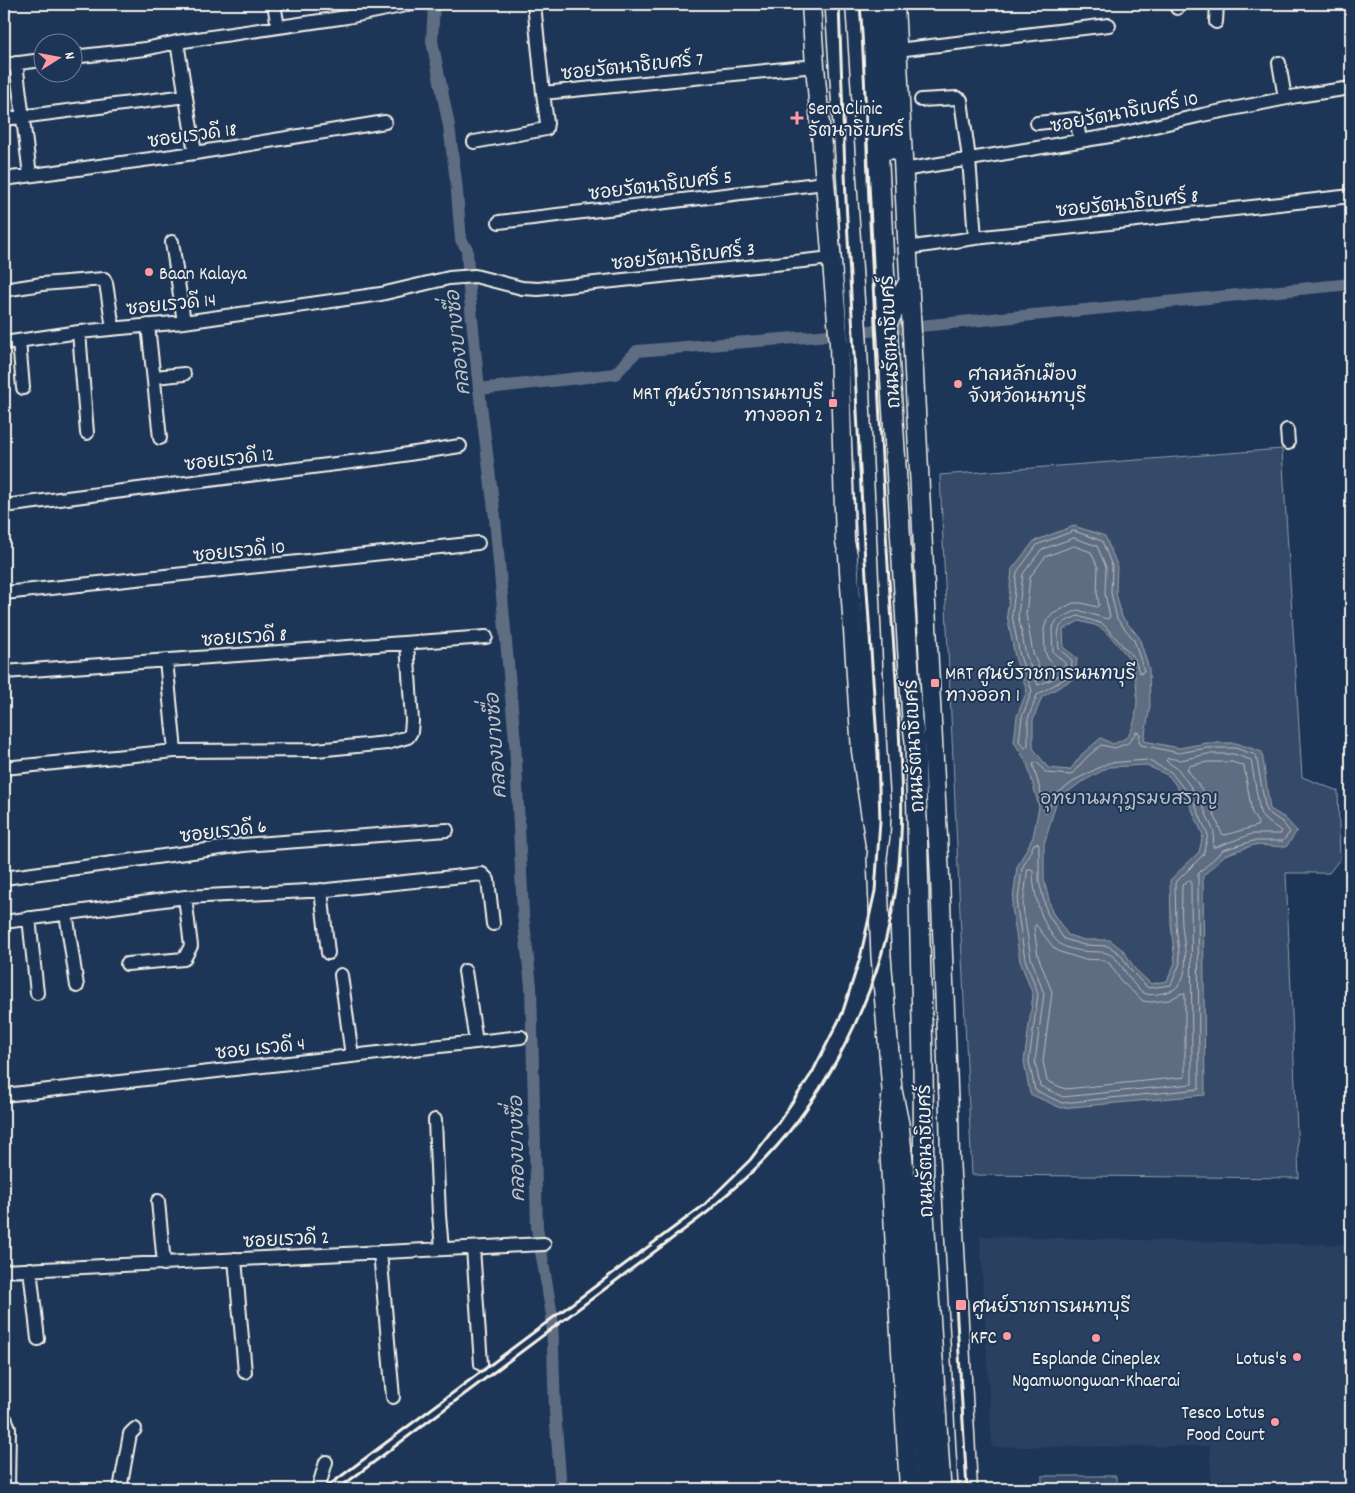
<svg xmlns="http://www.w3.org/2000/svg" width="1355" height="1493" viewBox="0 0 1355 1493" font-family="Dekko,'Playpen Sans Thai',sans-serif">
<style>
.built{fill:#2a4060}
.green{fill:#354a67;stroke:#949ea8}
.water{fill:#5e6d82;stroke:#9aa2ab;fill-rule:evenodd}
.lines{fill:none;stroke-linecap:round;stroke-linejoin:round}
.shore{stroke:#b8bcbf;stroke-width:1}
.canal{stroke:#5e6d82;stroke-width:12}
.minor-casing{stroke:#f4f1e8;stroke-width:16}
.secondary-casing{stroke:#f4f1e8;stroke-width:21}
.primary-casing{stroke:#f4f1e8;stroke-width:22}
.minor{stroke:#1d3557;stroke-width:12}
.secondary{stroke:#1d3557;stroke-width:18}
.primary{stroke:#1d3557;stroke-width:19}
.rail{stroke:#f4f1e8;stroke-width:3}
.poi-dot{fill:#ff9aa2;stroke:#1d3557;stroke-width:2}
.labels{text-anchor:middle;stroke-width:4;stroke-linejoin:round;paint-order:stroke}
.street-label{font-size:19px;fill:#f4f1e8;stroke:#1d3557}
.poi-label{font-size:19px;fill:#f4f1e8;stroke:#1d3557;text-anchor:start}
.park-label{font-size:19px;fill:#bbbfc1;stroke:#1d3557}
.water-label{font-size:20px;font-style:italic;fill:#c0c3c4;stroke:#1d3557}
</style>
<rect width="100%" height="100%" fill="#1d3557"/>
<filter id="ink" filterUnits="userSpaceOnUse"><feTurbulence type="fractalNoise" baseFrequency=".02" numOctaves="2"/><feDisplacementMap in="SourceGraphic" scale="10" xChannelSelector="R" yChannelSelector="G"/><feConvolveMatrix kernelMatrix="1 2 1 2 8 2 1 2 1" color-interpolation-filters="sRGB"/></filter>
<g filter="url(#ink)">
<path class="built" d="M 980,1236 L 1351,1245 L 1351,1489 L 1211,1489 L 1210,1446 L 992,1447 Z"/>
<path class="green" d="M 1282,449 L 1302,777 L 1338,791 L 1340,859 L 1329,873 L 1286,873 L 1299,1178 L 972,1175 L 940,475 Z
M 1042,1476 L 1116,1476 L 1116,1489 L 1042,1489 Z"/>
<path class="water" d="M 1074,526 L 1105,536 L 1117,565 L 1116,593 L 1122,617 L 1139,637 L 1149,669 L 1150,706 L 1144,741 L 1179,748 L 1207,743 L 1236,743 L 1262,752 L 1270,809 L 1285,818 L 1297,831 L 1286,847 L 1254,845 L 1225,855 L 1203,876 L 1205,1095 L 1061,1108 L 1030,1094 L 1024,1062 L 1033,995 L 1020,961 L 1012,907 L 1017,867 L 1033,837 L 1039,807 L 1027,763 L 1014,742 L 1017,716 L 1027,691 L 1015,657 L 1007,615 L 1012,569 L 1034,541 ZM 1079,621 C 1085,623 1095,624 1101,628 C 1109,634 1127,654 1131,663 C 1139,680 1140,722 1127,737 C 1123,740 1118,742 1113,744 L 1101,738 L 1082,754 L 1070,770 L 1048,768 L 1033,748 L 1033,720 L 1042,697 L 1075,678 L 1077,658 L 1064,648 L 1063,630 ZM 1146,765 L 1169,776 L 1190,805 L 1203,835 L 1199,852 L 1170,880 L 1171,924 L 1175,963 L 1167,981 L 1151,984 L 1135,969 L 1124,951 L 1110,940 L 1084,940 L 1068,935 L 1052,912 L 1044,880 L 1044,844 L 1057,800 L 1080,783 L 1109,767 Z"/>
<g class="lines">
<path class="shore" d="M 1074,531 L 1102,541 L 1112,566 L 1111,593 L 1117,619 L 1134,640 L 1144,671 L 1142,673 L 1139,672 L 1135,659 L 1103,624 L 1078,616 C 1057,624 1057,627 1059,649 L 1072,660 L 1071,675 L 1037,695 L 1028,719 L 1028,746 L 1025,748 L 1019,741 L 1022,717 L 1032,691 L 1020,656 L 1012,615 L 1017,572 L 1037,545 Z
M 1074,538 L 1097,546 L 1106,567 L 1105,594 L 1110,617 L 1107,619 L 1078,610 L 1057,620 L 1052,629 L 1053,652 L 1065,663 L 1065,671 L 1055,678 L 1038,685 L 1026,655 L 1018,615 L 1023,574 L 1041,550 Z
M 1074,546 L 1091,552 L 1098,568 L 1097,593 L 1099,605 L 1097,607 L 1082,603 L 1073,603 L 1053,614 L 1047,620 L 1044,629 L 1045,651 L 1048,659 L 1056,667 L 1042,675 L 1033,653 L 1026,615 L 1030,577 L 1045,557 Z
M 1137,732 L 1140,734 L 1139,742 L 1141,745 L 1179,753 L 1207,748 L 1235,748 L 1256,755 L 1266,811 L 1282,822 L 1290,832 L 1283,841 L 1253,841 L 1223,850 L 1198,874 L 1199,1089 L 1062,1103 L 1035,1090 L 1029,1061 L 1038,994 L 1025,959 L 1017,907 L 1022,869 L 1034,844 L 1037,843 L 1039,845 L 1039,881 L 1047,913 L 1064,939 L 1084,945 L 1108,946 L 1120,954 L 1132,972 L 1148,988 L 1171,985 L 1180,963 L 1176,924 L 1175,883 L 1203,855 L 1208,835 L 1194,802 L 1171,772 L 1147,760 L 1108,763 L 1077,779 L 1054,796 L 1048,811 L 1046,813 L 1044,811 L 1044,805 L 1033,764 L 1037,762 L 1046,773 L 1071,775 L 1086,758 L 1101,745 L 1115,748 L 1128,743 Z
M 1208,754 L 1234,754 L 1251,760 L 1260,812 L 1263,818 L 1281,831 L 1281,834 L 1252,834 L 1216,847 L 1213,847 L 1214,832 L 1200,800 L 1178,769 L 1166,761 L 1168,758 L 1180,760 Z
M 1208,762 L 1232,762 L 1244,766 L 1252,813 L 1258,823 L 1257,826 L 1225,835 L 1222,834 L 1207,797 L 1187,769 L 1189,766 Z
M 1028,869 L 1031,869 L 1033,870 C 1033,894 1042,928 1060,944 C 1065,948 1076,950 1082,951 C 1094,953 1105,949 1115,958 C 1125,968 1130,984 1144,993 C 1150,996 1157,994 1163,993 C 1195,989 1184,946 1182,925 C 1181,912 1182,899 1182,886 L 1188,880 L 1191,881 L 1192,1084 L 1063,1097 L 1040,1086 L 1035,1061 L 1044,994 L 1031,958 L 1023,907 Z
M 1036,925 L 1054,948 L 1060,952 L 1082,959 L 1104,960 L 1110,964 L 1121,981 L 1143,1001 L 1151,1002 L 1169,1000 L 1182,993 L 1185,994 L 1185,1077 L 1065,1089 L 1047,1081 L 1043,1061 L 1052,992 L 1038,956 L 1034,928 Z"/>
<path class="canal" d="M 434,4 L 432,41 L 449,126 L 456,181 L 461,240 L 467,249 L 469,289 L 479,389 L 495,518 L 515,741 L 523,914 L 531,986 L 537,1228 L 552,1315 L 555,1412 L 561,1489
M 479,389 L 615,374 L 637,351 L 818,336 L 1351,284"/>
<defs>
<path id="minor" d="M 274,4 L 278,27
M 534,4 L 543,93 L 815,66
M 1177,8 L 1177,4
M 1216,22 L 1217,4
M 177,42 L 195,153
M 897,50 L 1109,25
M 72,57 L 145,49 L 177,42 L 347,17 L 411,4
M 16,63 L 30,175
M 1279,63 L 1285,98
M 4,65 L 42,60
M 921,100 L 957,98 L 961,100 L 969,159 L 975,238
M 4,119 L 186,96
M 1037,123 L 1075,119 L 1077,122 L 1080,141
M 474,142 L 546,129 L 547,123 L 543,93
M 903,170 L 1116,135 L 1202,115 L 1297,96 L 1351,88
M 4,179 L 195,153 L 385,122
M 499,222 L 825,183
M 172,242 L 184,322
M 907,248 L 975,238 L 1351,196
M 4,290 L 42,284 L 104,279 L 106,283 L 113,328
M 148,325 L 160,438
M 79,332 L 87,433
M 19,341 L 23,388
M 4,343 L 79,332 L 184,322 L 381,294 L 449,278 L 475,276 L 522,288 L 538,289 L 832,258
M 155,377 L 184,374
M 1287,430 L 1288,443
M 4,506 L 383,458 L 460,446
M 4,593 L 478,543
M 166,660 L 175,751
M 4,672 L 486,637
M 4,768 L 175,751 L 316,750 L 387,743 L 408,737 L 411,732 L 412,721 L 407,643
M 4,878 L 243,845 L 447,830
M 321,890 L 328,953
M 66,913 L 77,986
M 29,918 L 37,993
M 4,922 L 185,897 L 327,890 L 482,874 L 488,880 L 493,924
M 127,964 L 184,959 L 191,946 L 185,897
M 465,971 L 476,1042
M 341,975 L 352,1056
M 4,1095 L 521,1037
M 435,1120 L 439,1215 L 442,1249
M 158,1201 L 164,1264
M 473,1248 L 481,1364
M 380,1252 L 393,1397
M 235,1259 L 245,1372
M 30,1269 L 38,1339
M 4,1271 L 544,1244
M 4,1419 L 6,1420 L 9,1429 L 8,1489
M 120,1489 L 130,1434 L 135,1429
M 318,1489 L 326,1462"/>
<path id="secondary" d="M 811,4 L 815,66 L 839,344 L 845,542 L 848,555 L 861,751 L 875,845
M 882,4 L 890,150
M 895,4 L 940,877 L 949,1113 L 950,1157 L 968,1489
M 891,1098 L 888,1128 L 909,1489"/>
<path id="primary" d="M 835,4 L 857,338 L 876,737 L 881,812 L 880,835 L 877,857 L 881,956 L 892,1090 L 899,1124 L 912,1247 L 927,1489
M 871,4 L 887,323 L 912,719 L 915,741 L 923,1060 L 924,1214 L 941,1489
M 888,322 L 908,283"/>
</defs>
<use href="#minor" class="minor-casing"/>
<use href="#secondary" class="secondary-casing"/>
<use href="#primary" class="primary-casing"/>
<use href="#minor" class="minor"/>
<use href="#secondary" class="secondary"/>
<use href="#primary" class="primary"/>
<path class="rail" d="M 956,1304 L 967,1489
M 324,1489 L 704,1205 L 750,1160 L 778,1123 L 812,1073 L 842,1014 L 860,958 L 875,891 L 880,821 L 878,754 L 864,546 L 846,200 L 839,4
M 338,1489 L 709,1211 C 724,1196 741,1183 756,1168 C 813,1113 858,1032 881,956 C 908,868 903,787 897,697 C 894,642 889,587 886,532 C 880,422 874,311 869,201 C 866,135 865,69 860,4"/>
</g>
</g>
<g class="poi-dot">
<path d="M794.5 110.5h5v5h5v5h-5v5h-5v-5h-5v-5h5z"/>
<circle cx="149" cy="272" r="5"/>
<circle cx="958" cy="384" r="5"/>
<rect x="828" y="398" width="10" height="10" rx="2.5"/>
<rect x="930" y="678" width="10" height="10" rx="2.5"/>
<rect x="955" y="1299" width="12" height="12" rx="2.5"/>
<circle cx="1007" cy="1336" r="5"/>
<circle cx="1096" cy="1338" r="5"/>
<circle cx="1297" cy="1357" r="5"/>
<circle cx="1275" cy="1422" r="5"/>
</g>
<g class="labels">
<g class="street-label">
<text transform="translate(632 65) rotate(-6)" y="7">ซอยรัตนาธิเบศร์ 7</text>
<text transform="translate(1124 111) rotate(-11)" y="7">ซอยรัตนาธิเบศร์ 10</text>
<text transform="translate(192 134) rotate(-8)" y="7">ซอยเรวดี 18</text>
<text transform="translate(660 184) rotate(-7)" y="7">ซอยรัตนาธิเบศร์ 5</text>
<text transform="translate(1127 202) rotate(-6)" y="7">ซอยรัตนาธิเบศร์ 8</text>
<text transform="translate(683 255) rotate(-6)" y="7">ซอยรัตนาธิเบศร์ 3</text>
<text transform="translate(171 303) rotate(-6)" y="7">ซอยเรวดี 14</text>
<text transform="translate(889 342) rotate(-93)" y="7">ถนนรัตนาธิเบศร์</text>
<text transform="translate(229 458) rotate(-7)" y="7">ซอยเรวดี 12</text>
<text transform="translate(239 550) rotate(-6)" y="7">ซอยเรวดี 10</text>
<text transform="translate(244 636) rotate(-4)" y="7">ซอยเรวดี 8</text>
<text transform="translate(913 746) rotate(-93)" y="7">ถนนรัตนาธิเบศร์</text>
<text transform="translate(223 830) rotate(-7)" y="7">ซอยเรวดี 6</text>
<text transform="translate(260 1047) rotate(-6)" y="7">ซอย เรวดี 4</text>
<text transform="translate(924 1151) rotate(-91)" y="7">ถนนรัตนาธิเบศร์</text>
<text transform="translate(286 1238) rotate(-3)" y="7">ซอยเรวดี 2</text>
</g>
<g class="poi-label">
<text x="808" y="114">Sera Clinic<tspan x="808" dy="22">รัตนาธิเบศร์</tspan></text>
<text x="159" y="279">Baan Kalaya</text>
<text x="968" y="380">ศาลหลักเมือง<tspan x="968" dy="22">จังหวัดนนทบุรี</tspan></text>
<text x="823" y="399" text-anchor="end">MRT ศูนย์ราชการนนทบุรี<tspan x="823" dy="22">ทางออก 2</tspan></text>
<text x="945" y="679">MRT ศูนย์ราชการนนทบุรี<tspan x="945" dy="22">ทางออก 1</tspan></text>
<text x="972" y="1312">ศูนย์ราชการนนทบุรี</text>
<text x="997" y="1343" text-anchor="end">KFC</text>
<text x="1096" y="1364" text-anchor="middle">Esplande Cineplex<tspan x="1096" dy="22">Ngamwongwan-Khaerai</tspan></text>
<text x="1287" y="1364" text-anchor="end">Lotus's</text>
<text x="1265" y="1418" text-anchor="end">Tesco Lotus<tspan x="1265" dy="22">Food Court</tspan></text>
</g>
<g class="park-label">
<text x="1129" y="804">อุทยานมกุฎรมยสราญ</text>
</g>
<g class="water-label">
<text transform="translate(457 343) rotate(-96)" y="7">คลองบางซื่อ</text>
<text transform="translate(495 746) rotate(-94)" y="7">คลองบางซื่อ</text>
<text transform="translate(516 1149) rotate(-91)" y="7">คลองบางซื่อ</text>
</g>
</g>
<rect width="1355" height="1493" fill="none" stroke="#1d3557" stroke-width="20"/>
<rect x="10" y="10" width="1335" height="1473" fill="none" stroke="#f4f1e8" stroke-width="2" filter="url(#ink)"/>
<g transform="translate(58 58) rotate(79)"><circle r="24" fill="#1d3557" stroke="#738091"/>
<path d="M0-4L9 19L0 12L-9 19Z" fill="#ff9aa2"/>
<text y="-8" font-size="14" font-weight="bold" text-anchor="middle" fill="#f4f1e8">N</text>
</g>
</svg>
